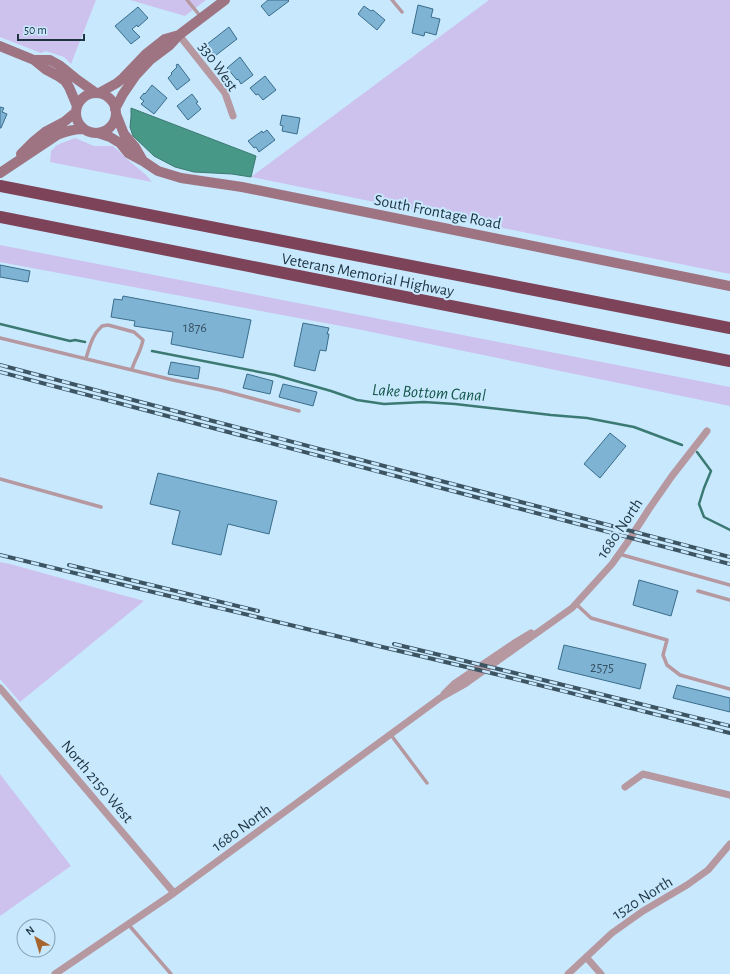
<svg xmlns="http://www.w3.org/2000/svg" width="730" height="974" viewBox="0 0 730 974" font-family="'Alegreya Sans',sans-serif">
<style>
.green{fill:#cdc2ee}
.water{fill:#489887;stroke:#3b7a72}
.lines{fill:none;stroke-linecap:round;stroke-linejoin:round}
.stream{stroke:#3b7a72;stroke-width:2.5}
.building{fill:#7fb3d4;stroke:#3a6d8c}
.lane{stroke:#b698a1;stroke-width:3.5}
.street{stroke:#b698a1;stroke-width:7}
.secondary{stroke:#9e7482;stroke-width:10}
.highway{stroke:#7d4358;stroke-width:12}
.rail-casing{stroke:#3d5563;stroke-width:4}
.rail{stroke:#c8e8fd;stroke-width:2.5;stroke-dasharray:8;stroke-linecap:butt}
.labels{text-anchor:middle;stroke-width:4;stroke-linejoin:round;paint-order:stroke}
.number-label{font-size:14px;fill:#365365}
.street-label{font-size:16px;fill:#1d3340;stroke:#c8e8fd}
.water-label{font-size:17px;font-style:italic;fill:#15574b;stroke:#c8e8fd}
</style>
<rect width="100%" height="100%" fill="#c8e8fd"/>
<path class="green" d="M 0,0 L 96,0 L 71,64 L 64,57 L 46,51 L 41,53 L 0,37 Z
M 130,0 L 206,0 L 185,16 Z
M 489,0 L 730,0 L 730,274 L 251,177 Z
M 75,138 L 94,146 L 113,146 L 127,159 L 146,175 L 152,182 L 50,162 L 51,151 L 57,145 Z
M 0,245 L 730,387 L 730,406 L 352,328 L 0,262 Z
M 0,562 L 10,564 L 144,601 L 20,702 L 0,679 Z
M 0,774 L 71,866 L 0,916 Z"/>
<path class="water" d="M 131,108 L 256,156 L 251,177 L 232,174 L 194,172 L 175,167 L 154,156 L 133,136 L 130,127 L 131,117 Z"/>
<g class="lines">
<path class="stream" d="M 0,324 L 70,341 L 75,340 L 85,342
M 152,351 L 275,375 L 331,391 L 357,400 L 384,404 L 424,402 L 455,404 L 551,415 L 587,418 L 634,427 L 682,445
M 697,452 L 711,471 L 704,488 L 699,504 L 704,517 L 730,530"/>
</g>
<path class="building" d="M 268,0 L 288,0 L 289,1 L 269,16 L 261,6 Z
M 418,5 L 433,9 L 431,17 L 440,19 L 436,35 L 425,32 L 424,36 L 412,33 Z
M 364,6 L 371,11 L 373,10 L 385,20 L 377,30 L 358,14 Z
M 138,7 L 148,18 L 138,27 L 137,25 L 132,29 L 140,37 L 131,44 L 115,26 Z
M 229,27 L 237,39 L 215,56 L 206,45 Z
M 240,57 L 253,75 L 241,84 L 238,79 L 237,80 L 227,68 Z
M 178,64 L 190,80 L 177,90 L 168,78 L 172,74 L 171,73 L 177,67 L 176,65 Z
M 265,76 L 276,90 L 263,100 L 258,94 L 256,95 L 250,88 Z
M 152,85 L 167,98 L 154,114 L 141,104 L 144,101 L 140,98 L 144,93 L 145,94 Z
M 192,94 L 198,102 L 196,103 L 201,109 L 188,120 L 177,106 Z
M 0,107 L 4,108 L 2,112 L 7,114 L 1,128 L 0,128 Z
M 282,115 L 300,118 L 297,134 L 282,131 L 283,126 L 280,125 Z
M 267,130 L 275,140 L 259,152 L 256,147 L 254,148 L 248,141 L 262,131 L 263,133 Z
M 0,265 L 30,271 L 28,282 L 0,277 Z
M 123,296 L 251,320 L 243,358 L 171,344 L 173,332 L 134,326 L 135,321 L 111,317 L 114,299 L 122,300 Z
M 303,323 L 329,328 L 327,334 L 329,334 L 326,351 L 320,350 L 315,371 L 294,366 Z
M 171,362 L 200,367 L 198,379 L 168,374 Z
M 247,374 L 273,381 L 270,394 L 243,388 Z
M 283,384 L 317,392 L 313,406 L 279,397 Z
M 610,433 L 626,446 L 600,478 L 584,464 Z
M 158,473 L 277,501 L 269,534 L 228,524 L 221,555 L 172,544 L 180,511 L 150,504 Z
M 639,580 L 678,591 L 671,616 L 633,605 Z
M 564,645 L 646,664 L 640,689 L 558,669 Z
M 677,685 L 730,698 L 730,712 L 673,698 Z"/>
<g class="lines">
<path class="lane" d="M 187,0 L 201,17
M 392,0 L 402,12
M 0,338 L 173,380 L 221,390 L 299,411
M 86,358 C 90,346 92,335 102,326 L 108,325 L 134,332 L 143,340 C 141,351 135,359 132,369
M 0,479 L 101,507
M 619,554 L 730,585
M 698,591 L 730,600
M 576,604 L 591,618 L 667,640 L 663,655 L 667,665 L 680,675 L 730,689
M 391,735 L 427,783
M 128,924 L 171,974"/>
<path class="street" d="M 179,35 L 225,93 L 233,116
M 0,688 L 174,893
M 444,694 L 454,684 L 516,642 L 531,633
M 625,787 L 643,774 L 730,795
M 586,957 L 601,974
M 55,974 L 174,893 L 440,698 L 465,684 L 572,608 L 612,564 L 627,543 L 649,509 L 672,476 L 707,431
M 568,974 L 612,933 L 643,911 L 687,885 L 708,870 L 730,844"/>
<path class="secondary" d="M 0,46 L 34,60 L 45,69 L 58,76 L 65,81 L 69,87 L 72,94 L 77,106
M 34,60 L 50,60 L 59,65 L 75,78 L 96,93
M 99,93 L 117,83 L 123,78 L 146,54 L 165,39 L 179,35
M76 113a20 20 0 1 1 40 0a20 20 0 1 1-40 0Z
M 115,109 L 123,94 L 136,75 L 150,60 L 170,45 L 179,35 L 225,0
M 116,114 L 124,134 L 135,147 L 143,161
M 98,133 L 110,137 L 120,143 L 128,153 L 143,161 L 158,171 L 181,178 L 242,187 L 730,286
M 21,154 L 34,141 L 45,132 L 64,122 L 76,112
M 0,173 L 57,135 C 66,131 74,129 84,129"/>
<path class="highway" d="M 0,186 L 730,328
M 0,217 L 730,361"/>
<defs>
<path id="rail" d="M 0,365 L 730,557
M 0,372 L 730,564
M 0,555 L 194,602 L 483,671 L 730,733
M 69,565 L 258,611
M 394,644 L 490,667 L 730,726"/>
</defs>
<use href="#rail" class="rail-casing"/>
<use href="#rail" class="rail"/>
</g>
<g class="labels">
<g class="number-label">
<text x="195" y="332">1876</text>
<text x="602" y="672">2575</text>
</g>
<g class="street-label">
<text transform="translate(219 66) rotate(55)" y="6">330 West</text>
<text transform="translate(438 211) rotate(11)" y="6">South Frontage Road</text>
<text transform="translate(368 274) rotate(11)" y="6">Veterans Memorial Highway</text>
<text transform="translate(619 528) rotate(-56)" y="6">1680 North</text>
<text transform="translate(98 781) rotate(50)" y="6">North 2150 West</text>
<text transform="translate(241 827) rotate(-36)" y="6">1680 North</text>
<text transform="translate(642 897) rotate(-32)" y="6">1520 North</text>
</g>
<g class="water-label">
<text transform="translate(429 392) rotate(3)" y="6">Lake Bottom Canal</text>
</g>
</g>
<g transform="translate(36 938) rotate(322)"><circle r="19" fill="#c8e8fd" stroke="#84a0b1"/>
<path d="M0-3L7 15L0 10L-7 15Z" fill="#a6652f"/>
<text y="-6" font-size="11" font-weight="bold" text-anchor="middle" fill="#1d3340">N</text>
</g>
<path d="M18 34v6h66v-6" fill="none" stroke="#1d3340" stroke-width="2"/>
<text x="24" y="34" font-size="12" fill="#1d3340" stroke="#c8e8fd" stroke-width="3" paint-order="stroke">50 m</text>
</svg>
